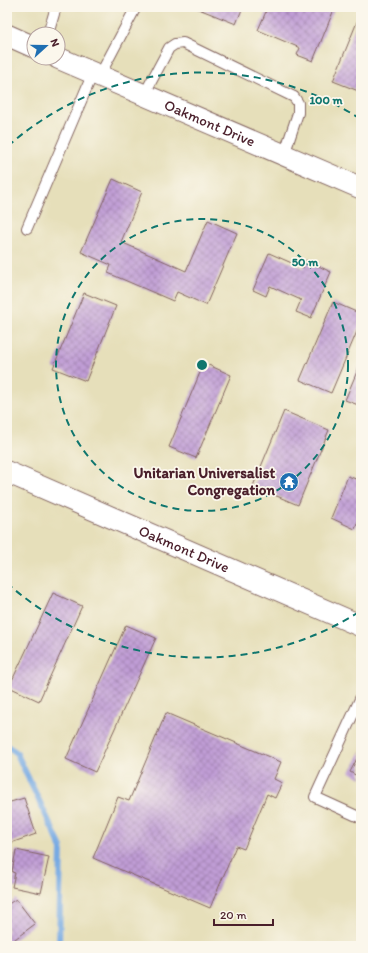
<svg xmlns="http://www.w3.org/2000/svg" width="368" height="953" viewBox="0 0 368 953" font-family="Itim,sans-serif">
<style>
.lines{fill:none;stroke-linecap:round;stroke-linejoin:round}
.stream{stroke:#77aae3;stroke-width:6}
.building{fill:url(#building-cross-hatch)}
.lane-casing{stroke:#81625d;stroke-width:12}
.street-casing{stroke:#81625d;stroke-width:23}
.lane{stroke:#fff;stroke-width:10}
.street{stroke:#fff;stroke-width:21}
.ring{fill:none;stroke:#0f766e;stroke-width:2;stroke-dasharray:7 5}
.labels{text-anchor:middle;stroke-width:3.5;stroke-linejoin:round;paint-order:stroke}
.street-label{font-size:15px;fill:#4a1f2b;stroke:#fbf7ec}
.poi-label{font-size:15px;font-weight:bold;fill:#4a1f2b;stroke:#fbf7ec;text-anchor:end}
.centre{fill:#0f766e;stroke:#fbf7ec;stroke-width:2}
.ring-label{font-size:12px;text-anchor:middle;font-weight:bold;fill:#0f766e;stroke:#fbf7ec;stroke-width:3.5;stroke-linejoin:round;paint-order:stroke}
</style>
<defs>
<pattern id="building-cross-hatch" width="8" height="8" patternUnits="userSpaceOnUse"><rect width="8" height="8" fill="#c09dd5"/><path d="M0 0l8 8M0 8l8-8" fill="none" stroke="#9e7fad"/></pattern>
</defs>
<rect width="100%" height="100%" fill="#fbf7ec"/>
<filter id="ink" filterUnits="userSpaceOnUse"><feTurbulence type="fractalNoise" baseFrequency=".025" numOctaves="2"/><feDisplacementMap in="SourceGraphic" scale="8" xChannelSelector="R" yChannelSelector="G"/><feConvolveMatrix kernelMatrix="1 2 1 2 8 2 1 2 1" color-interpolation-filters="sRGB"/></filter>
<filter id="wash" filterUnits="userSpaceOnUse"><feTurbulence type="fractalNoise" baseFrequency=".012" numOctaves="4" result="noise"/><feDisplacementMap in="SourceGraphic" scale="16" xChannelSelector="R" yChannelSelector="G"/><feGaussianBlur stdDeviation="0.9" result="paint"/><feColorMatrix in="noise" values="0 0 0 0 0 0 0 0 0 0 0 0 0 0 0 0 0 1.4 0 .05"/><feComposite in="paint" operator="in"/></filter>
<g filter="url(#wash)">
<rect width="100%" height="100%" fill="#e6dfba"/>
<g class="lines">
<path class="stream" d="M 7,746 L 16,752 L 61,847 L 59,946"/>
</g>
<g id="blocks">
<path class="building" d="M 194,7 L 243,7 L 236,24 Z
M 268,7 L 290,7 L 304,13 L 306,7 L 335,7 L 313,61 L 297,55 L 300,48 L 258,30 Z
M 359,17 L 361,18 L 361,92 L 333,81 Z
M 113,179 L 142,192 L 121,242 L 186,271 L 208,220 L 237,233 L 206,305 L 177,292 L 173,301 L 108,273 L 111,265 L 81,252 Z
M 269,253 L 303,268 L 306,260 L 331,272 L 311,318 L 296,312 L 301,300 L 270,286 L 266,296 L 253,290 Z
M 84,293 L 116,306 L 86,381 L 53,368 Z
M 333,302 L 361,314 L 361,322 L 331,393 L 300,380 Z
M 361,362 L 361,406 L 345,400 Z
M 204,363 L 231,375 L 196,458 L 169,447 Z
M 284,411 L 329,430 L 298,505 L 253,486 Z
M 348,476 L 361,481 L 361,514 L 355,529 L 331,518 Z
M 53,593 L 82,606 L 39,701 L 9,687 Z
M 126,625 L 156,638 L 95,772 L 66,759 Z
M 166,713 L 281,762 L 274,779 L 282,783 L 275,798 L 267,794 L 244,849 L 236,846 L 210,908 L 93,858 L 118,797 L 129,801 Z
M 361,751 L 361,778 L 350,772 Z
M 24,798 L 36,834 L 8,844 L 7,803 Z
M 16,850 L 49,857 L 41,893 L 12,887 L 15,873 L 12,872 Z
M 16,899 L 35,924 L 7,945 L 7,905 Z"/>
</g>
</g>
<g filter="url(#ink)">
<use href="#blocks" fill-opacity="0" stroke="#81625d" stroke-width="1"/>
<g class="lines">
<defs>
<path id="lane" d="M 48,34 L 56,7
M 100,75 L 136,7
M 144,95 L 169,48 L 175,44 L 183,43 L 294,97 L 298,103 L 298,113 L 284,155
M 27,228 L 93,73
M 361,697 L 315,797 L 361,818"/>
<g id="street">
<path d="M 7,35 L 34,47"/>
<path id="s1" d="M 58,58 L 361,188"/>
<path id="s2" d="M 7,472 L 361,626"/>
</g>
</defs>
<use href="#lane" class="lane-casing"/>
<use href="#street" class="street-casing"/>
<use href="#lane" class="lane"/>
<use href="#street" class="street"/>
</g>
</g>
<g class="ring">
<circle cx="202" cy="365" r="146"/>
<path d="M359 612A293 293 0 0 1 8 584M8 146A293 293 0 0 1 359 118"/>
</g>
<defs>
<symbol id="temple-disc" viewBox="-11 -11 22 22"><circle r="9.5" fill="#1f6fb2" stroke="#fbf7ec"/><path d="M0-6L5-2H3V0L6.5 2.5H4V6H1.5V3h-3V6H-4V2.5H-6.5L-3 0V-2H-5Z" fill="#fff"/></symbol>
</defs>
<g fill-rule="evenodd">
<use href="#temple-disc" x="278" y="471" width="22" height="22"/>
</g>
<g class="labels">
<g class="street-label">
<text dy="5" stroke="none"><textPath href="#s1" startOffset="165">Oakmont Drive</textPath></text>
<text dy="5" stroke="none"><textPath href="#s2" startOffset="193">Oakmont Drive</textPath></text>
</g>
<g class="poi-label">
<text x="275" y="478">Unitarian Universalist<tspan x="275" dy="17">Congregation</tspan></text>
</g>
</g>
<circle cx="202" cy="365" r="6" class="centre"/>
<g class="ring-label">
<text x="326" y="104">100 m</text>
<text x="305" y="266">50 m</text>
</g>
<rect width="368" height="953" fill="none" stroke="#fbf7ec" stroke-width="24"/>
<g transform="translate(46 46) rotate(69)"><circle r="19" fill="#fbf7ec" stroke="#b4a19f"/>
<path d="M0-3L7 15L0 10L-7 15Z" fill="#1f6fb2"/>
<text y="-6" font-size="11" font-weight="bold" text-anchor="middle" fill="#4a1f2b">N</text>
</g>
<path d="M214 919v6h59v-6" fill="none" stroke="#4a1f2b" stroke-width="2"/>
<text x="220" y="919" font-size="12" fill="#4a1f2b" stroke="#fbf7ec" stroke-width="3" paint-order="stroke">20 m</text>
</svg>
